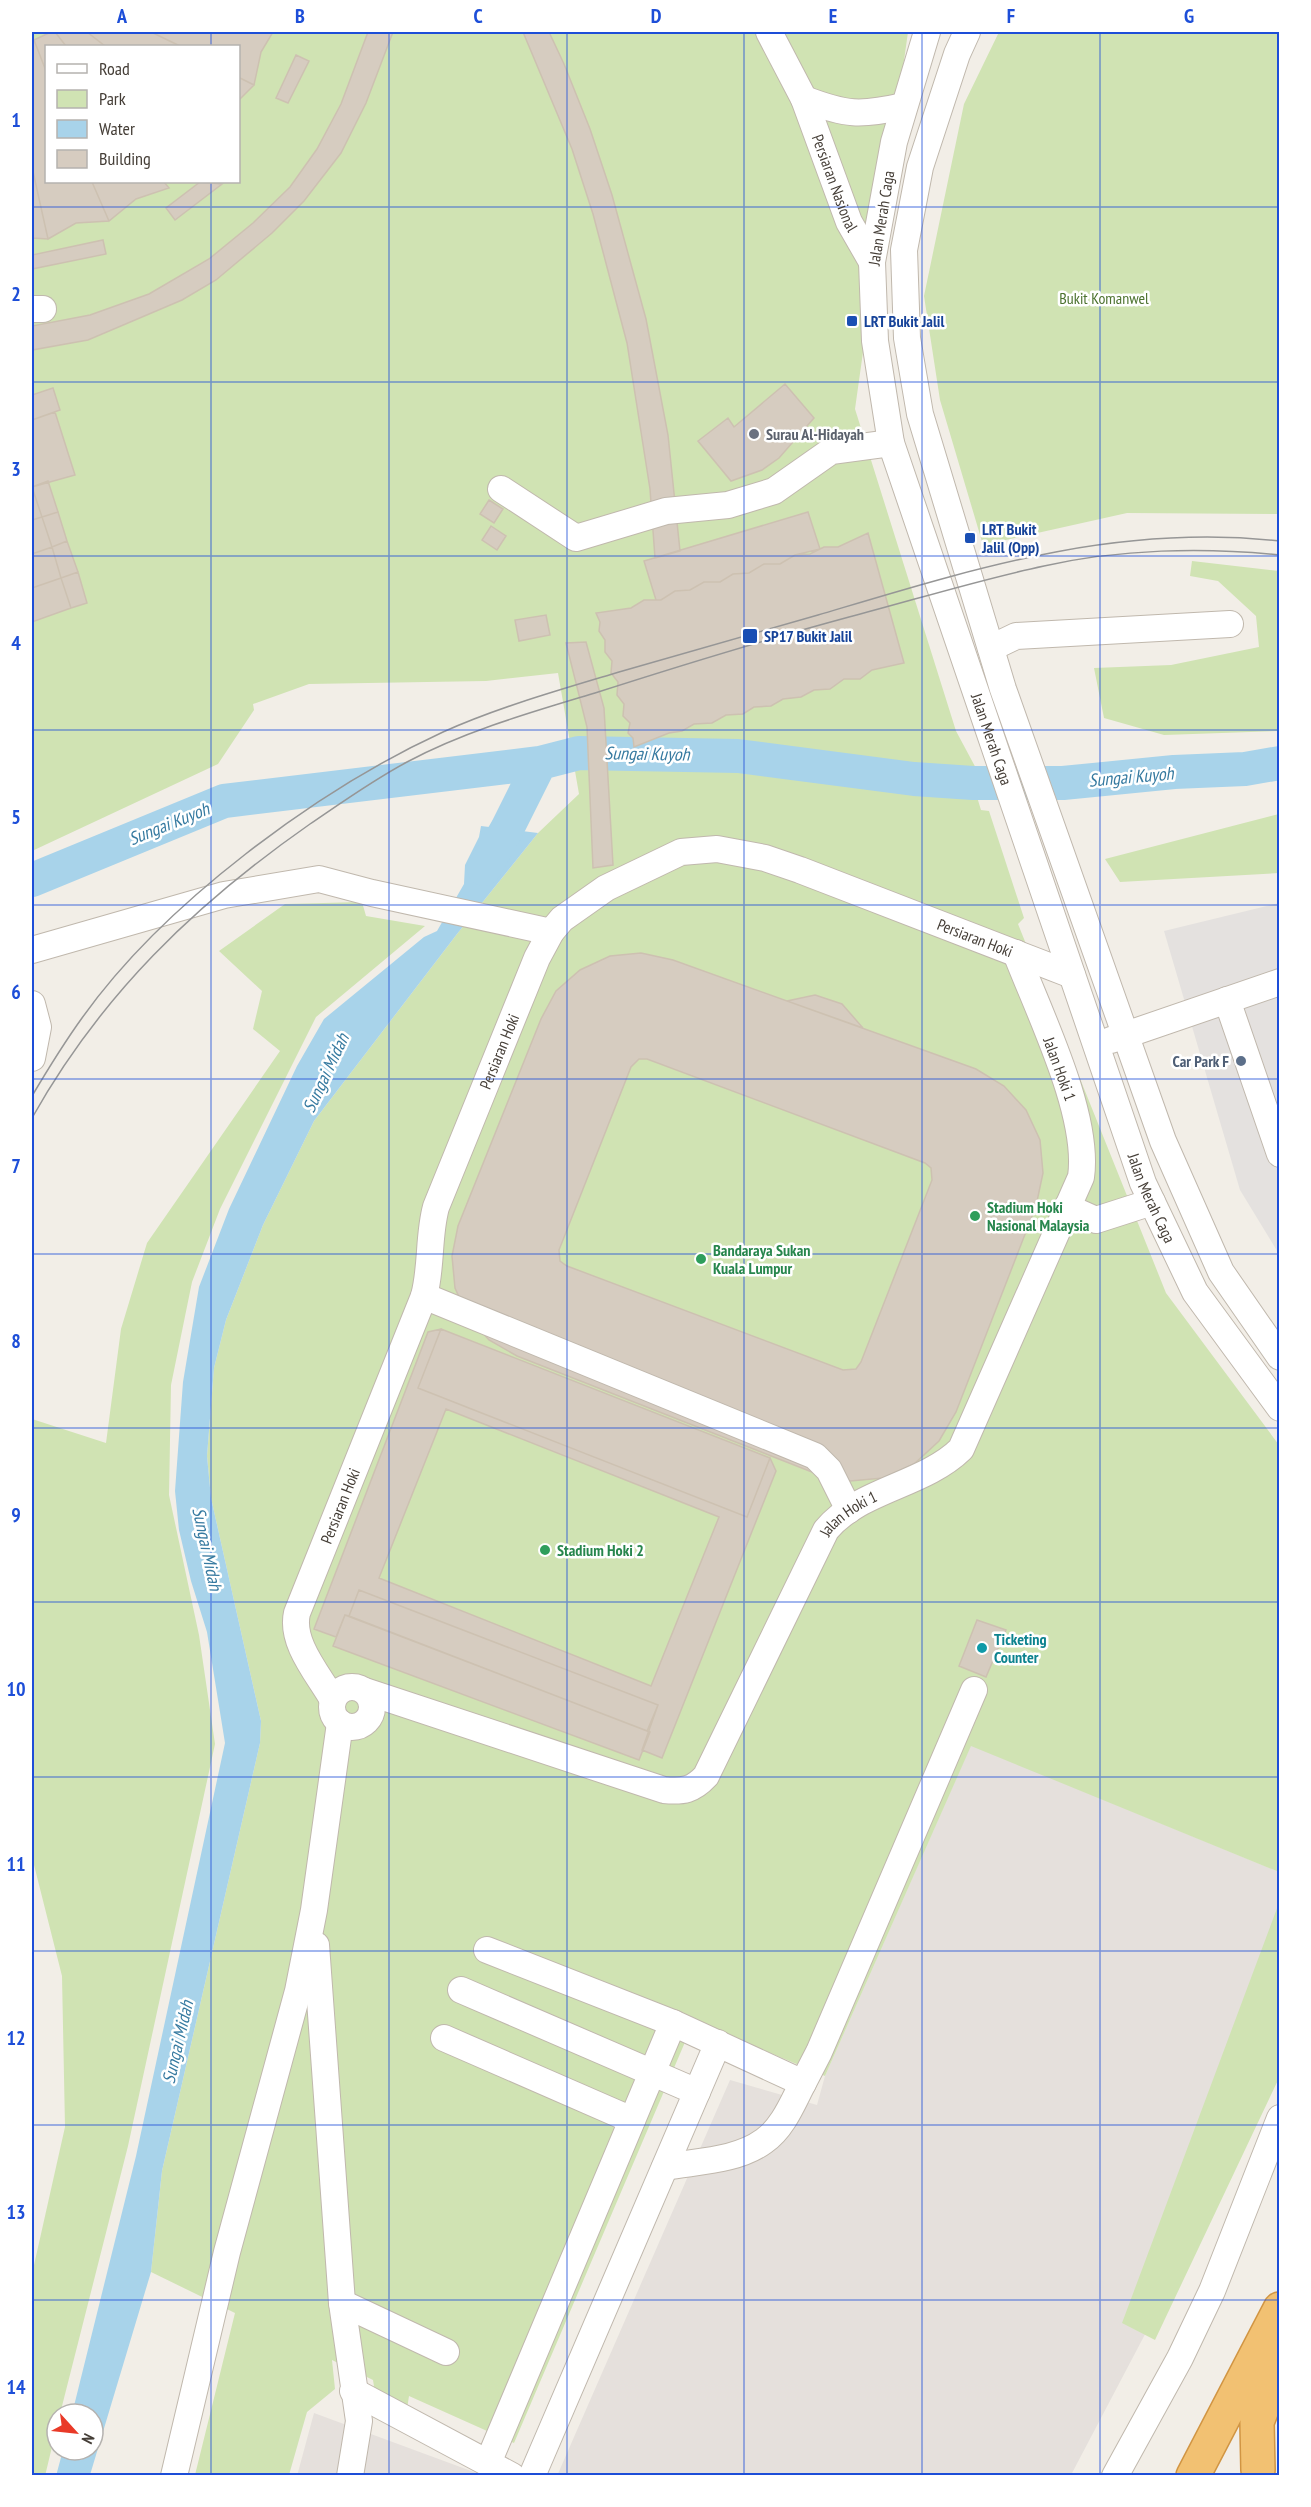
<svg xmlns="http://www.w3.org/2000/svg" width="1311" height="2507" viewBox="0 0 1311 2507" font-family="'PT Sans Narrow',sans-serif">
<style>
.industrial{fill:#e5e0dc}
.green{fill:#d0e3b3;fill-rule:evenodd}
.parking{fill:#e4e1df}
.water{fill:#a8d3ea}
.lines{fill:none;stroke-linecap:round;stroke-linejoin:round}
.river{stroke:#a8d3ea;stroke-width:34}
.building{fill:#d6ccc0;stroke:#cdc1b1;stroke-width:1.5;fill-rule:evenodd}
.minor-casing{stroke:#c0b8ad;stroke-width:28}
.highway-casing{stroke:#d19543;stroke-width:36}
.minor{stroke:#fff;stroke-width:26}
.highway{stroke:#f2c172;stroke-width:33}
.tram{stroke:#969696;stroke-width:1.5}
.grid{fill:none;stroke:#1d4ed8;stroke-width:1.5;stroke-opacity:0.55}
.transit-dot{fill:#1a4fb4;stroke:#fff;stroke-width:2}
.worship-dot{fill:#6b7280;stroke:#fff;stroke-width:2}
.service-dot{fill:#5c6f8a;stroke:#fff;stroke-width:2}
.leisure-dot{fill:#2e9e5b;stroke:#fff;stroke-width:2}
.culture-dot{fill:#0f9aa8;stroke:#fff;stroke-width:2}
.labels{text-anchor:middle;stroke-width:5;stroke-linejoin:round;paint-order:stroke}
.street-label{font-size:16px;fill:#453e37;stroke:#fff}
.park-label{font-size:16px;fill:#4c722f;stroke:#fff}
.transit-label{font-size:16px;font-weight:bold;fill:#164399;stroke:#fff;text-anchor:start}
.worship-label{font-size:16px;font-weight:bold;fill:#5b616d;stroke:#fff;text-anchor:start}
.service-label{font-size:16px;font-weight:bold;fill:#4e5e75;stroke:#fff;text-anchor:end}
.leisure-label{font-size:16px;font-weight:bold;fill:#27864d;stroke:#fff;text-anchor:start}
.culture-label{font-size:16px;font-weight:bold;fill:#0d838f;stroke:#fff;text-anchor:start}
.water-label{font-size:18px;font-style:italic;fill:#367aa0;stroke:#fff}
.neatline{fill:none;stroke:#1d4ed8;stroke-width:2}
.grid-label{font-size:20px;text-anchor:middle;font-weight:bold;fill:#1d4ed8}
</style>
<rect width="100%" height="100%" fill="#f2eee7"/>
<path class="industrial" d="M 971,1745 L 1279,1872 L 1279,2023 L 1172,2283 L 1071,2475 L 557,2476 L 730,2080 L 817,2105 L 825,2076 Z
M 314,2413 L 482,2475 L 297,2476 Z"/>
<path class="green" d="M 32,32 L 908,32 L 855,409 L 956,731 L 978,772 L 969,771 L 981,810 L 989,811 L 1024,918 L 1018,924 L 1166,1293 L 1279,1445 L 1279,1872 L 971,1746 L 825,2076 L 694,2021 L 514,2443 L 409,2396 L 407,2409 L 375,2393 L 373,2380 L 332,2360 L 335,2389 L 307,2412 L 289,2475 L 195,2475 L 235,2313 L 151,2272 L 162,2171 L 260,1743 L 261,1721 L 211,1498 L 207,1456 L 214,1368 L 226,1320 L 263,1225 L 314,1121 L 457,934 L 538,833 L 579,794 L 558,673 L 486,681 L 309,684 L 253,704 L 254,710 L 218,764 L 32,851 ZM 46,46 L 238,46 L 238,182 L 46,182 Z
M 999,32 L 1279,32 L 1279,514 L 1127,513 L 983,545 L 940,400 L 924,296 L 964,104 Z
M 1192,561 L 1279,571 L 1279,731 L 1164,735 L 1104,718 L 1094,668 L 1171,665 L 1259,647 L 1256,616 L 1218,581 L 1190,576 Z
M 1279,814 L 1279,873 L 1120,882 L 1105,859 Z
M 362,902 L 366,916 L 425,926 L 316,1017 L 220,1209 L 192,1282 L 171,1385 L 169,1495 L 199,1635 L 215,1744 L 128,2146 L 60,2414 L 57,2414 L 57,2426 L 45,2476 L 32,2475 L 32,2274 L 65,2127 L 62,1976 L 32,1857 L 32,1419 L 106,1443 L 121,1329 L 147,1243 L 280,1051 L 253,1029 L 262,991 L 219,951 L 285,904 Z
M 1279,1903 L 1279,2078 L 1155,2340 L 1122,2323 Z"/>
<path class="parking" d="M 1279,903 L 1279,1254 L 1240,1190 L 1164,931 Z"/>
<path class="water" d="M 481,826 L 538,833 L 457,934 L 314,1121 L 263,1225 L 226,1320 L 214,1368 L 207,1456 L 211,1498 L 261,1721 L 260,1743 L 162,2171 L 151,2272 L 90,2475 L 56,2476 L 63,2450 L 93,2450 L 93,2414 L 72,2414 L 136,2156 L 225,1743 L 207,1632 L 191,1581 L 179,1530 L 175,1491 L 183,1382 L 199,1287 L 229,1209 L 297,1066 L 324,1019 L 424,937 L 437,931 L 464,884 L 465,865 L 479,837 Z"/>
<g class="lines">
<path class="river" d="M 484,869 L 507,829 L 540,763
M 32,880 L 224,801 L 540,763 L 579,753 L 738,756 L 914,779 L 973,783 L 1063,783 L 1174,772 L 1245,769 L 1280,763"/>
</g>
<path class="building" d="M 51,32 L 55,32 L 66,46 L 46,46 L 46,71 L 34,40 Z
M 55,32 L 87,32 L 105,46 L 66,46 Z
M 87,32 L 151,32 L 180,46 L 105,46 Z
M 151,32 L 273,32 L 261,52 L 254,85 L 238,77 L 238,46 L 180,46 Z
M 368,32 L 393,32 L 366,103 L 341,153 L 304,201 L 272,233 L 216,280 L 182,300 L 88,340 L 32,350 L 32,326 L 90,315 L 149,294 L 209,259 L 253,223 L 290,187 L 317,149 L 341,104 Z
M 523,32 L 549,32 L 564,64 L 590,129 L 612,195 L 646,319 L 668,435 L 680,551 L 655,558 L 650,489 L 627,343 L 593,214 L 572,149 Z
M 32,40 L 34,40 L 46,71 L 46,182 L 92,182 L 109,221 L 76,223 L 48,239 L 32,167 Z
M 296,55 L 309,61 L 288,103 L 276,98 Z
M 238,77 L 254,85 L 238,101 Z
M 32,167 L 48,239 L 32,238 Z
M 92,182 L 164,182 L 169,188 L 136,199 L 109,221 Z
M 200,182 L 222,184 L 175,220 L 166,208 Z
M 103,240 L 106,254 L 32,269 L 32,255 Z
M 785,384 L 814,418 L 779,458 L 762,470 L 731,481 L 698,441 L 728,418 L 734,427 Z
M 53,388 L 60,410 L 32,420 L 32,395 Z
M 55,412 L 75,475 L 32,487 L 32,420 Z
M 48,481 L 58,512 L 42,517 L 32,487 Z
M 32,487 L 42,517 L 32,520 Z
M 489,500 L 503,509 L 494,523 L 480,514 Z
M 58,512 L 67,541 L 52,547 L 42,517 Z
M 808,512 L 820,549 L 795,555 L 780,564 L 764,564 L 749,573 L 733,574 L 720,582 L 704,582 L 690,590 L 675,591 L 661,600 L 656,600 L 644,561 Z
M 42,517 L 52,547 L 32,554 L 32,520 Z
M 491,526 L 506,536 L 497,550 L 482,540 Z
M 868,533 L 904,663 L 872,670 L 860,679 L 844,679 L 830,689 L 814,690 L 801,697 L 783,699 L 771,706 L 754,707 L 743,714 L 726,715 L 712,723 L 694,724 L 682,731 L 669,733 L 634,747 L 633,738 L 628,733 L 630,723 L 623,716 L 624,704 L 617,695 L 618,682 L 611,673 L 612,661 L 605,652 L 605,640 L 599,631 L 600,622 L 596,613 L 631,608 L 644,600 L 661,600 L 675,591 L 690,590 L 704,582 L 720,582 L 733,574 L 749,573 L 764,564 L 780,564 L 795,555 L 810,554 L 824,547 L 838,547 Z
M 67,541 L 78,572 L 61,578 L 52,547 Z
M 52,547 L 61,578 L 32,588 L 32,554 Z
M 78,572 L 87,603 L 71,608 L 61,578 Z
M 61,578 L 71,608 L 32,622 L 32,588 Z
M 546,615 L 550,635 L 519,641 L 515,620 Z
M 586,642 L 604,708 L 613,865 L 593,868 L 587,727 L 566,643 Z
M 641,953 L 673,960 L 976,1069 L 1004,1086 L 1026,1110 L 1040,1140 L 1043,1173 L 1036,1206 L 956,1412 L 939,1441 L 914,1464 L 883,1478 L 850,1481 L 817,1474 L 517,1356 L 489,1340 L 468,1317 L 455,1288 L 452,1256 L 458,1226 L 541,1019 L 556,991 L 580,970 L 610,956 ZM 639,1059 L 647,1059 L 925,1163 L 931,1168 L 932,1180 L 861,1362 L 856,1369 L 843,1370 L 567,1266 L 560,1261 L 559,1250 L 631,1067 Z
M 815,995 L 842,1004 L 863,1028 L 787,1001 Z
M 441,1329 L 418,1388 L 747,1517 L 770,1458 L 776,1471 L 662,1758 L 642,1750 L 658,1705 L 359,1590 L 349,1616 L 345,1615 L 336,1637 L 314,1629 L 428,1332 ZM 446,1409 L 719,1517 L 651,1686 L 379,1578 Z
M 441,1329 L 770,1458 L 747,1517 L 418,1388 Z
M 359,1590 L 658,1705 L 647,1731 L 349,1616 Z
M 345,1615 L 650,1732 L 639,1760 L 333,1646 Z
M 977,1620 L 1006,1630 L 986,1677 L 959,1666 Z"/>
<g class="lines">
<defs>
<g id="minor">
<path id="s1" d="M 769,32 L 804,99 L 849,222 L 872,262"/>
<path id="s2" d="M 927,32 L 894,142 L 872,262 L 875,341 L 891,443 L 1143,1183 L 1195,1292 L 1280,1408"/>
<path d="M 967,32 L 957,54 L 920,167 L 904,250 L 907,338 L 920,414 L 1003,689 L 1163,1141 L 1221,1272 L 1280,1357"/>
<path d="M 804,99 C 846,115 860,116 904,106"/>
<path d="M 32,309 L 43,309"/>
<path d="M 501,489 L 576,538 L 666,511 L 728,505 L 774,491 L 831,451 L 891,443"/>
<path d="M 991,648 L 1016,636 L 1230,624"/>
<path d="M 32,950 L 224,895 L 319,879 L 372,893 L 551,932"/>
<path d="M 1227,1000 L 1280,1154"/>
<path d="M 32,1004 L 38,1027 L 32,1058"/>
<path d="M 1111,1040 L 1280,982"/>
<path d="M 1067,1207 L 1096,1220 L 1152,1202"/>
<path d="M 424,1296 L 815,1456 L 829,1470 L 849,1510"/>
<circle cx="352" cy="1707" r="20"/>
<path id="s3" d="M 365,1691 L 664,1790 C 683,1792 693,1790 706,1776 L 826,1530 C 860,1489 923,1486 961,1449 L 1081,1177 C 1090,1115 1039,1013 1016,953"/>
<path id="s4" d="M 333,1700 C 319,1675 290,1643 297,1613 L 424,1296 C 432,1266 428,1236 436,1207 L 537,958 L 551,932 L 562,919 L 606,888 L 681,852 L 717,849 L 765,858 L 800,870 L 1072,975"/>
<path d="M 316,1945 L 342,2303 L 359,2421 L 350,2476"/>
<path d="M 487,1950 L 673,2023 L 803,2083 L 819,2052 L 974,1690"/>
<path d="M 461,1990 L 697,2092"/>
<path d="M 444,2038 L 632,2120"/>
<path d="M 665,2167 C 697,2161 737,2161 764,2141 C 783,2128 793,2102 803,2083"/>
<path d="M 342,2303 L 446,2352"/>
<path d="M 353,2391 L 512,2476"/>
<path d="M 488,2463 L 673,2023"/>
<path d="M 174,2476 L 227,2252 L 298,1991 L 314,1910 L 340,1723"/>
<path d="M 532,2476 L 718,2043"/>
<path d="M 1115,2476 L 1180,2358 L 1212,2291 L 1280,2118"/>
</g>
<path id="highway" d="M 1258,2470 L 1257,2422 L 1280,2362
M 1193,2476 L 1280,2309"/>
</defs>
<use href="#minor" class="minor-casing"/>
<use href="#highway" class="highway-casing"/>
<use href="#minor" class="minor"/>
<use href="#highway" class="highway"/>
<path class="tram" d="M 32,1096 C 48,1069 64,1043 82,1018 C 163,904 317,790 443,732 C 499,707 559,690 619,672 C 685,653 751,634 818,615 C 973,569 1115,523 1280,541
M 32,1118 C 101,995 194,905 310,824 C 341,803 373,780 407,762 C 465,731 532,712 595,693 C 679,666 764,640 849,617 C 914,600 978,580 1044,566 C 1119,549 1203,547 1280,555"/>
</g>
<path class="grid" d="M 211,32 L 211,46M 389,32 L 389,2476M 567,32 L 567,2476M 744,32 L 744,2476M 922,32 L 922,2476M 1100,32 L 1100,2476M 211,182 L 211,2476M 32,207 L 1280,207M 32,382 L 1280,382M 32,556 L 1280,556M 32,730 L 1280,730M 32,905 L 1280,905M 32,1079 L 1280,1079M 32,1254 L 1280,1254M 32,1428 L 1280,1428M 32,1602 L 1280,1602M 32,1777 L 1280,1777M 32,1951 L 1280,1951M 32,2125 L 1280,2125M 32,2300 L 1280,2300"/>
<g class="transit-dot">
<rect x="846" y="315" width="12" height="12" rx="3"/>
<rect x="964" y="532" width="12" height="12" rx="3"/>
<rect x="742" y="628" width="16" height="16" rx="3"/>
</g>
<circle class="worship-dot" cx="754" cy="434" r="6"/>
<circle class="service-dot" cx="1241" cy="1061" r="6"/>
<g class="leisure-dot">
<circle cx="975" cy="1216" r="6"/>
<circle cx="701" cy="1259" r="6"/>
<circle cx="545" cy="1550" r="6"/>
</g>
<circle class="culture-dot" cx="982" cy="1648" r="6"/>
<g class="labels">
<g class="street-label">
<text dy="6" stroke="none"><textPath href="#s1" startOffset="165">Persiaran Nasional</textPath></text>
<text transform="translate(881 218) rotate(-81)" y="6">Jalan Merah Caga</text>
<text dy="6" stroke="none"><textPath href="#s2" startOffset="732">Jalan Merah Caga</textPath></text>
<text dy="6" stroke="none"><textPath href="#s4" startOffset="1290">Persiaran Hoki</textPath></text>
<text dy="6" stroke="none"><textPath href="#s4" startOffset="696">Persiaran Hoki</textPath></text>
<text transform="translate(1060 1069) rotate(70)" y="6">Jalan Hoki 1</text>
<text dy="6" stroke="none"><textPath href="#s2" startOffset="1218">Jalan Merah Caga</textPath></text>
<text dy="6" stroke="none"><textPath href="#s4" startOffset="212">Persiaran Hoki</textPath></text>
<text dy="6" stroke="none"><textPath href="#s3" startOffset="663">Jalan Hoki 1</textPath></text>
</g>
<g class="park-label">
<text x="1104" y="304">Bukit Komanwel</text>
</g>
<g class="transit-label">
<text x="864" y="327">LRT Bukit Jalil</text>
<text x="982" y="535">LRT Bukit<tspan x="982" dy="18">Jalil (Opp)</tspan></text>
<text x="764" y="642">SP17 Bukit Jalil</text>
</g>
<g class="worship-label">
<text x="766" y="440">Surau Al-Hidayah</text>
</g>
<g class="service-label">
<text x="1229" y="1067">Car Park F</text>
</g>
<g class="leisure-label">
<text x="987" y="1213">Stadium Hoki<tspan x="987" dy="18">Nasional Malaysia</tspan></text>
<text x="713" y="1256">Bandaraya Sukan<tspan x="713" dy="18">Kuala Lumpur</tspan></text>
<text x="557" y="1556">Stadium Hoki 2</text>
</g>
<g class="culture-label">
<text x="994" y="1645">Ticketing<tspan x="994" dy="18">Counter</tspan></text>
</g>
<g class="water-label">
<text transform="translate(647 754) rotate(1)" y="6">Sungai Kuyoh</text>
<text transform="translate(1131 777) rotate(-5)" y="6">Sungai Kuyoh</text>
<text transform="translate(169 824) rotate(-22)" y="6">Sungai Kuyoh</text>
<text transform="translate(326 1073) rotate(-65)" y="6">Sungai Midah</text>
<text transform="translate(207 1549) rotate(78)" y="6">Sungai Midah</text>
<text transform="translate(178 2042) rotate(-77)" y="6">Sungai Midah</text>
</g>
</g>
<rect width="1311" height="2507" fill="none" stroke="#ffffff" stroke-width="66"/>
<rect x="45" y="45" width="195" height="138" fill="#ffffff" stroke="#b5b2af" stroke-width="1.5"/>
<rect x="57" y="64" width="30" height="9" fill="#ffffff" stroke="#b5b2af" stroke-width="1.5"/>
<text x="99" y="75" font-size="18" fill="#453e37">Road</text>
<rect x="57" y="90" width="30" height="18" fill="#d0e3b3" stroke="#b5b2af" stroke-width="1.5"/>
<text x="99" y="105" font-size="18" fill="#453e37">Park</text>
<rect x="57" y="120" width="30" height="18" fill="#a8d3ea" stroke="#b5b2af" stroke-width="1.5"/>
<text x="99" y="135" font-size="18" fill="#453e37">Water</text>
<rect x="57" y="150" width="30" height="18" fill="#d6ccc0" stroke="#b5b2af" stroke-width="1.5"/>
<text x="99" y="165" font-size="18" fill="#453e37">Building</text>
<g transform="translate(75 2432) rotate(117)"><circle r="28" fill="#ffffff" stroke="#b5b2af" stroke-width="1.5"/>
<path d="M0-4.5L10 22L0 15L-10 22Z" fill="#e93a28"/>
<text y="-9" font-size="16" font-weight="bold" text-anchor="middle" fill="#453e37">N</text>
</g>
<rect x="33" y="33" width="1245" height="2441" class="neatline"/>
<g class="grid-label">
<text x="122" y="23">A</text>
<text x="300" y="23">B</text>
<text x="478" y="23">C</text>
<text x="656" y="23">D</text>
<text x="833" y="23">E</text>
<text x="1011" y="23">F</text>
<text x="1189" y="23">G</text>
<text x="16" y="127">1</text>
<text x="16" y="301">2</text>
<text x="16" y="476">3</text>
<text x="16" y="650">4</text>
<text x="16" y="824">5</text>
<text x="16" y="999">6</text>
<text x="16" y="1173">7</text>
<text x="16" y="1348">8</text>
<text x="16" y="1522">9</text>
<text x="16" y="1696">10</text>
<text x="16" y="1871">11</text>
<text x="16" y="2045">12</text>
<text x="16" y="2219">13</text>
<text x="16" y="2394">14</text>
</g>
</svg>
